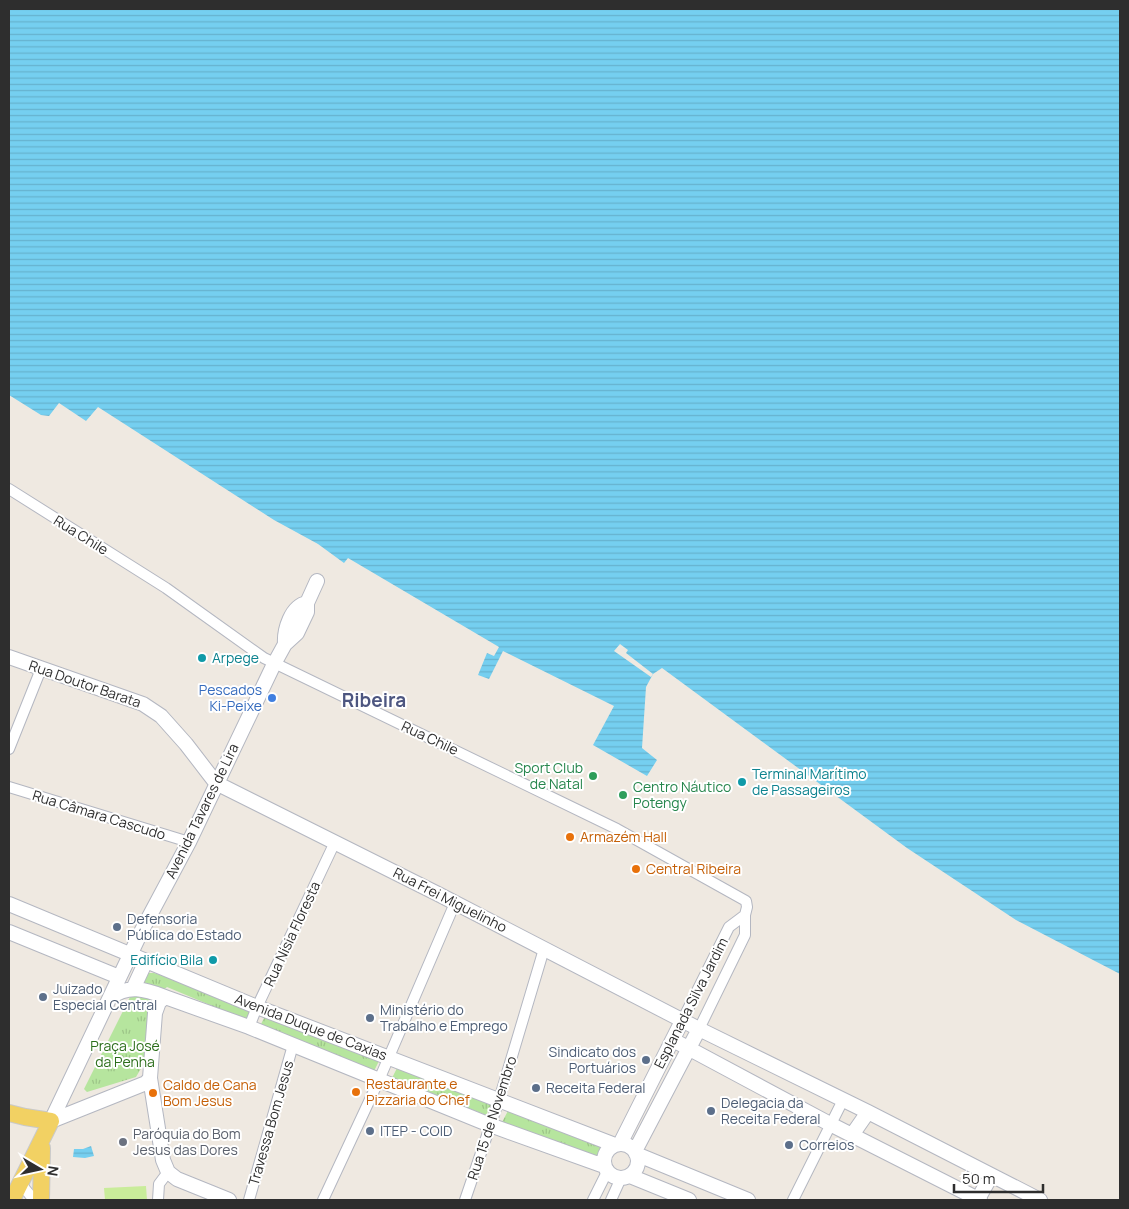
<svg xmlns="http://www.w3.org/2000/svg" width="1129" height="1209" viewBox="0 0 1129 1209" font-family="Manrope,sans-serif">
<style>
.park{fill:url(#park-tufts)}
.pitch{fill:#c9ec9a}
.water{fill:url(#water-rules)}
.pier{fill:#efe9e1}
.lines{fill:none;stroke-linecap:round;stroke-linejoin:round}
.street-casing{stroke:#b4b7c1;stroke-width:12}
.secondary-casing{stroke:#b4b7c1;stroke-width:16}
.primary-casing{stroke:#c9c9c9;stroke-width:18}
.street{stroke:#fff;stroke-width:10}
.secondary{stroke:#fff;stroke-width:14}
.primary{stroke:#f2d163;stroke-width:16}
.culture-dot{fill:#0f9aa8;stroke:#fff;stroke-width:2}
.shop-dot{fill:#3f7fe0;stroke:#fff;stroke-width:2}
.leisure-dot{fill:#2e9e5b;stroke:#fff;stroke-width:2}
.food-dot{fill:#e8710a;stroke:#fff;stroke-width:2}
.service-dot{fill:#5c6f8a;stroke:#fff;stroke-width:2}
.worship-dot{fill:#6b7280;stroke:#fff;stroke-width:2}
.labels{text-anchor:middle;stroke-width:4;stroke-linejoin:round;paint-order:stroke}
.street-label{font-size:14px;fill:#2e2e2e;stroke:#fff}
.culture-label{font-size:14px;fill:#0d838f;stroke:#fff;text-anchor:start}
.shop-label{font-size:14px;fill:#366cbe;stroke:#fff;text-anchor:end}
.leisure-label{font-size:14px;fill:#27864d;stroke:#fff;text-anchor:end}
.food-label{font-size:14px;fill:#c56008;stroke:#fff;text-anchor:start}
.service-label{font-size:14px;fill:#4e5e75;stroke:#fff;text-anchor:start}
.park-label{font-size:14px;fill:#2c6e1b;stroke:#fff}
.worship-label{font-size:14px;fill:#5b616d;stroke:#fff;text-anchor:start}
.district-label{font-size:19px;font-weight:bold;fill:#4d5680;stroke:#fff}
</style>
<defs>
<pattern id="park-tufts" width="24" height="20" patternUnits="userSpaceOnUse" patternTransform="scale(1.25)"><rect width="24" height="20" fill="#b6e59e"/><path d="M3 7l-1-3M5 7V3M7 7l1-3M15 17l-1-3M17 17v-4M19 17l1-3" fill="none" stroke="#9dc588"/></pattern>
<pattern id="water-rules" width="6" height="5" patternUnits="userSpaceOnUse" patternTransform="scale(1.25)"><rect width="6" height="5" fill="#75cff0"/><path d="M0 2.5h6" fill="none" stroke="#66b2ce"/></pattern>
</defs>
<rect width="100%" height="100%" fill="#efe9e1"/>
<path class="park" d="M 142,973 L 154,973 L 247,1004 L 251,1014 L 246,1019 L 241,1018 L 167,987 L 155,997 L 146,1060 L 136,1077 L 87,1092 L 84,1089 Z
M 266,1014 L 380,1059 L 374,1071 L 260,1026 Z
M 398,1066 L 491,1105 L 486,1115 L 392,1078 Z
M 509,1109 L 602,1146 L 597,1160 L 501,1124 Z"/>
<path class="pitch" d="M 146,1186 L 147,1200 L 105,1200 L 104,1188 Z"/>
<path class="water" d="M 9,9 L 1120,9 L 1120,974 L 1016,920 L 907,848 L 662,668 L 653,674 L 646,687 L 642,748 L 657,760 L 647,776 L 593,745 L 614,706 L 503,651 L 489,679 L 478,675 L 487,653 L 494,656 L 499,647 L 348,558 L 344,563 L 318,544 L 274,520 L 98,407 L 86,421 L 59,403 L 49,416 L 41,415 L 9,395 Z
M 91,1146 L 94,1156 L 85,1158 L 73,1157 L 74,1149 L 83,1149 Z"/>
<path class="pier" d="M 620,644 L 628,650 L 626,653 L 653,674 L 651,677 L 614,651 Z"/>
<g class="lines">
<defs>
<path id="street" d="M 9,489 L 166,588 L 264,658 L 617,829 L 746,901 L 747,907 L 745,915 L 745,935 L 699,1029
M 9,749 L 41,669
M 9,787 L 189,842
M 682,1021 L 729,927 L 745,915
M 249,1027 L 257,1007 L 335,842
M 21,1184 L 34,1200
M 158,1200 L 159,1184 L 168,1172
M 249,1200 L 293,1045
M 323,1200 L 379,1080 L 455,903
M 465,1200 L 499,1100 L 544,949
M 593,1200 L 607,1172
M 611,1200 L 621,1178
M 793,1200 L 843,1100"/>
<path id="secondary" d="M 285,644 C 284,630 291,606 307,603
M 9,657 L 143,704 L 161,716 L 186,744 L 216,783 L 438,894 L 699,1029 L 868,1112 L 1040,1200
M 9,904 L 257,1007 L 615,1145
M 9,932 L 119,977
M 133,989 L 146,961
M 110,998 C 128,984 145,989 165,997
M 673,1040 L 830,1124 L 980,1200
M 51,1121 L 141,932 L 189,842 L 274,664 L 285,644 L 297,633 L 307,612 L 307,603 L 317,581
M 51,1121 L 146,1083 L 150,1078
M 852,1135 L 868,1112
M604 1161a17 17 0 1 1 34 0a17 17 0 1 1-34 0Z
M 620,1144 L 682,1021
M 635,1151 L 699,1029
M 636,1154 L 748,1200
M 630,1176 L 689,1200
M 978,1199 L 991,1176
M 229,1200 L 177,1179 L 168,1172 L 163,1160 L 150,1078 L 155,1013 L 159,1002 L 165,997 L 249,1027 L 490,1125 L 604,1166"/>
<path id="primary" d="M 9,1113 L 25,1117 L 51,1121 L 12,1200
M 41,1200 L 42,1148"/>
</defs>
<use href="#street" class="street-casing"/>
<use href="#secondary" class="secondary-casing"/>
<use href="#primary" class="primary-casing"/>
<use href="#street" class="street"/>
<use href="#secondary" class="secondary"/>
<use href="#primary" class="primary"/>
</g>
<g class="culture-dot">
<circle cx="202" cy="658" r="5"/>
<circle cx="742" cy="782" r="5"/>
<circle cx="213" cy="960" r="5"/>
</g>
<circle class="shop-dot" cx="272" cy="698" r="5"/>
<g class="leisure-dot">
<circle cx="593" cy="776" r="5"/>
<circle cx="623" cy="795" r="5"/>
</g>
<g class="food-dot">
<circle cx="570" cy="837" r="5"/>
<circle cx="636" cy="869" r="5"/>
<circle cx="356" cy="1092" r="5"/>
<circle cx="153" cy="1093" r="5"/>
</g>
<g class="service-dot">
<circle cx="117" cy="927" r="5"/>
<circle cx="43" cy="997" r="5"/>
<circle cx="370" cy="1018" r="5"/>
<circle cx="646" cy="1060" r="5"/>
<circle cx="536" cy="1088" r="5"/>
<circle cx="711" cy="1111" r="5"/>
<circle cx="370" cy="1131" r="5"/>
<circle cx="789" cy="1145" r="5"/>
</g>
<circle class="worship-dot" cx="123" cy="1142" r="5"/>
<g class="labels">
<g class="street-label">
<text transform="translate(81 535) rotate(32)" y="5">Rua Chile</text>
<text transform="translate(85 684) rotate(19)" y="5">Rua Doutor Barata</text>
<text transform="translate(430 738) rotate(25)" y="5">Rua Chile</text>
<text transform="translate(202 811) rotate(-64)" y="5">Avenida Tavares de Lira</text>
<text transform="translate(99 815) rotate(17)" y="5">Rua Câmara Cascudo</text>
<text transform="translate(450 900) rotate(27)" y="5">Rua Frei Miguelinho</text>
<text transform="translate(292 934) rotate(-65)" y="5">Rua Nísia Floresta</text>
<text transform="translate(691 1003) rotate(-63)" y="5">Esplanada Silva Jardim</text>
<text transform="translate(311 1027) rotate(21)" y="5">Avenida Duque de Caxias</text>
<text transform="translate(492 1118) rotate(-72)" y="5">Rua 15 de Novembro</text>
<text transform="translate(271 1123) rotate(-74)" y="5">Travessa Bom Jesus</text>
</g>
<g class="culture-label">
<text x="212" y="663">Arpege</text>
<text x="752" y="779">Terminal Marítimo<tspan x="752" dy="16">de Passageiros</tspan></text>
<text x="203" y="965" text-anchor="end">Edifício Bila</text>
</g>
<g class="shop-label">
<text x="262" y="695">Pescados<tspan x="262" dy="16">Ki-Peixe</tspan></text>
</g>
<g class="leisure-label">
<text x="583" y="773">Sport Club<tspan x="583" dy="16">de Natal</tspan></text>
<text x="633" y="792" text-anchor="start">Centro Náutico<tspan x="633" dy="16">Potengy</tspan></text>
</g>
<g class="food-label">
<text x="580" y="842">Armazém Hall</text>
<text x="646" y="874">Central Ribeira</text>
<text x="366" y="1089">Restaurante e<tspan x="366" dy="16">Pizzaria do Chef</tspan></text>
<text x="163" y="1090">Caldo de Cana<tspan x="163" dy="16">Bom Jesus</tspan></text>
</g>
<g class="service-label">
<text x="127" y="924">Defensoria<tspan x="127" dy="16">Pública do Estado</tspan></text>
<text x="53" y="994">Juizado<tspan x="53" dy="16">Especial Central</tspan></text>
<text x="380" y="1015">Ministério do<tspan x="380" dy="16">Trabalho e Emprego</tspan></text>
<text x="636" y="1057" text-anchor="end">Sindicato dos<tspan x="636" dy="16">Portuários</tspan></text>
<text x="546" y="1093">Receita Federal</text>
<text x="721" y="1108">Delegacia da<tspan x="721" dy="16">Receita Federal</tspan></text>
<text x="380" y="1136">ITEP - COID</text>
<text x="799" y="1150">Correios</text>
</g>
<g class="park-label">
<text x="125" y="1051">Praça José<tspan x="125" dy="16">da Penha</tspan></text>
</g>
<g class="worship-label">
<text x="133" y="1139">Paróquia do Bom<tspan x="133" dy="16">Jesus das Dores</tspan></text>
</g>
<g class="district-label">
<text x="374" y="707">Ribeira</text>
</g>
</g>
<rect width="1129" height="1209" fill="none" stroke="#2e2e2e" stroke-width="20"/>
<g transform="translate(40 1169) rotate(99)" stroke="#ffffff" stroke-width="4" paint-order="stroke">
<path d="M0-4L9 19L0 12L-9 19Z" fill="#2e2e2e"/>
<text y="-8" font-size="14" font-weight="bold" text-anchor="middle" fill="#2e2e2e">N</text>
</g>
<path d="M954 1184v8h89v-8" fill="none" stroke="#2e2e2e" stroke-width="2.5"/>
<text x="962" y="1184" font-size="15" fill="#2e2e2e" stroke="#ffffff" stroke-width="4" paint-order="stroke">50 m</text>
</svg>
